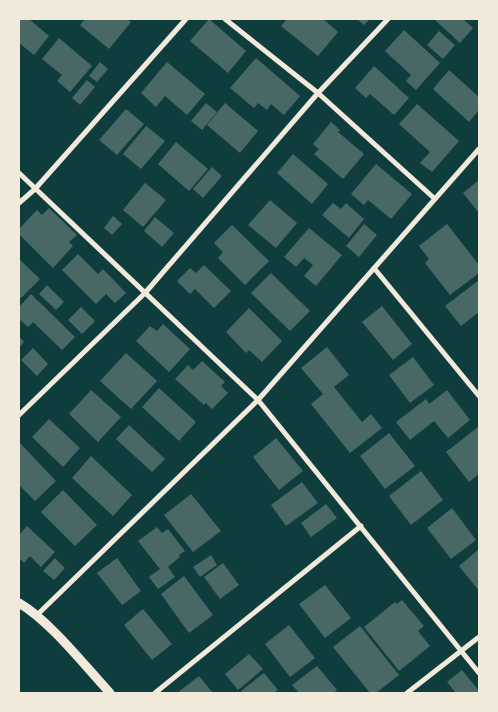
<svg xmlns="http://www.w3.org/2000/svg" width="498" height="712" viewBox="0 0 498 712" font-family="'Roboto Serif',serif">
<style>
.building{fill:#486865}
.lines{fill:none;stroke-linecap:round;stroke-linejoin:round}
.minor{stroke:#f1e9da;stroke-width:5}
.tertiary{stroke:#f1e9da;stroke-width:9}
</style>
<rect width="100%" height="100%" fill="#0f3d3e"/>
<path class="building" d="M 19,19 L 29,19 L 49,36 L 34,55 L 19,43 Z
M 85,19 L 127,19 L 131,22 L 109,49 L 80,25 Z
M 209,19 L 246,51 L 228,73 L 190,41 Z
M 287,19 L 323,19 L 338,32 L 318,56 L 281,26 Z
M 357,19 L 370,19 L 364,25 Z
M 434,19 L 463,19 L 473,28 L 460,43 Z
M 404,30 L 440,63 L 416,90 L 406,81 L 411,75 L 385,51 Z
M 439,31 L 455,45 L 443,59 L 427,45 Z
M 59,38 L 92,66 L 70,92 L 57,81 L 62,75 L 42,59 Z
M 256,58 L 300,96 L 284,115 L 271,104 L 267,110 L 258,103 L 254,108 L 230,88 Z
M 100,62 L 108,69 L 97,82 L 89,76 Z
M 167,62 L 205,94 L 187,115 L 165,96 L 156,107 L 141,93 Z
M 374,66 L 409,98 L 394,115 L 370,94 L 366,98 L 355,88 Z
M 449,70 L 479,97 L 479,110 L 469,122 L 433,89 Z
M 87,80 L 95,87 L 80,105 L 72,98 Z
M 206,103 L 217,112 L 202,130 L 191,121 Z
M 225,103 L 258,131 L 240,153 L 207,125 Z
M 417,104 L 459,141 L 432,172 L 420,163 L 430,152 L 399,124 Z
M 126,109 L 144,124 L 117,155 L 99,140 Z
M 331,122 L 340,130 L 338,132 L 364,154 L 343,179 L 314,154 L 319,149 L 313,144 Z
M 146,126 L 165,141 L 141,169 L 123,154 Z
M 176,142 L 208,169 L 189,191 L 158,164 Z
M 293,154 L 328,184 L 312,204 L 277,173 Z
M 376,164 L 412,194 L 391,219 L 368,200 L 364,205 L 351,194 Z
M 212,167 L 222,176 L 203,198 L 193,189 Z
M 479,180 L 479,213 L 463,193 Z
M 145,183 L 166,200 L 143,227 L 123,210 Z
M 270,200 L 297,223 L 276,248 L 248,225 Z
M 333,203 L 341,209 L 346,203 L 364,219 L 349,238 L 322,215 Z
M 49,208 L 77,235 L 69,242 L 73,246 L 53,268 L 19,234 L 19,229 L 37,210 L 42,215 Z
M 113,216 L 122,224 L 112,235 L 104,228 Z
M 155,217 L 174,233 L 162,247 L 144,231 Z
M 364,224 L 377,235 L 359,257 L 346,246 Z
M 447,224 L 479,265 L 479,273 L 450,295 L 425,263 L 429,259 L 419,246 Z
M 232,225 L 269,261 L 245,285 L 218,258 L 223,252 L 214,243 Z
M 309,228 L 342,255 L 316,286 L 304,276 L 313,265 L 304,258 L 296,267 L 284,257 Z
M 78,254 L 98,274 L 103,269 L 126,293 L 115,303 L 106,294 L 96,304 L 62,270 Z
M 19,259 L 40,279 L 21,298 L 19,296 Z
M 204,265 L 231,291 L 214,308 L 195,289 L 190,294 L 177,281 L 190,268 L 196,273 Z
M 271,273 L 310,311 L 290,331 L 251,293 Z
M 479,280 L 479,312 L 461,326 L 445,306 Z
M 47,285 L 64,302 L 56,310 L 39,294 Z
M 31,294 L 75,337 L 62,350 L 33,322 L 28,327 L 19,319 L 19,307 Z
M 382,306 L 412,344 L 393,360 L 362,322 Z
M 81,307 L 95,321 L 82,334 L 68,320 Z
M 249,308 L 282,341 L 262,362 L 249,350 L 246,353 L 226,332 Z
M 163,324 L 190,349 L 169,372 L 136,341 L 150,326 L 157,331 Z
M 19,336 L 24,342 L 19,348 Z
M 327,347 L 349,375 L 334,387 L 362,422 L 371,414 L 382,428 L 350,453 L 311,404 L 323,394 L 301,368 Z
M 33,348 L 48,364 L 37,376 L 21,360 Z
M 126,353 L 157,381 L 131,409 L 100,381 Z
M 413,357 L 434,385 L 410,403 L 389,375 Z
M 202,361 L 225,382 L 221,386 L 228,393 L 212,409 L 206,403 L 204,405 L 175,379 L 188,365 L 193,370 Z
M 159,388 L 196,422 L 179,441 L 142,407 Z
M 91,390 L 121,417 L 98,442 L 69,414 Z
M 447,390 L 470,420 L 448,438 L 434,421 L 410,440 L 396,422 L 426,399 L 429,404 Z
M 49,419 L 80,448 L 63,467 L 32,437 Z
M 129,425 L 165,459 L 152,472 L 116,439 Z
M 478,427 L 479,429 L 479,474 L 469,482 L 446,452 Z
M 389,433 L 415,466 L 385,489 L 360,456 Z
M 276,438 L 303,471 L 279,490 L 253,457 Z
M 19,442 L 56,481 L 35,501 L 19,485 Z
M 91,456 L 132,495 L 113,516 L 72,478 Z
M 421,471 L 443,500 L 411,525 L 389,496 Z
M 302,482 L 318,503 L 286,526 L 271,505 Z
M 63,490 L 97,525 L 75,546 L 41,512 Z
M 191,494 L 221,531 L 193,552 L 164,515 Z
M 326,504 L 337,518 L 311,537 L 301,523 Z
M 452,508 L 476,540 L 451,559 L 427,528 Z
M 27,526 L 55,552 L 41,567 L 30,556 L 24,563 L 19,558 L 19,535 Z
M 157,527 L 162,533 L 168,529 L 185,551 L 179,555 L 180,557 L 168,567 L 175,577 L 158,589 L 149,577 L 160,569 L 138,541 Z
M 479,549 L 479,591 L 459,566 Z
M 211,555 L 217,565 L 200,577 L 193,567 Z
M 55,558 L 65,568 L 54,580 L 43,571 Z
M 117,558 L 141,591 L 122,605 L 97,573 Z
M 223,563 L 239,585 L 220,599 L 204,577 Z
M 184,576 L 213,615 L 189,633 L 161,594 Z
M 325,585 L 351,618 L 325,638 L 299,604 Z
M 402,600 L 424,626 L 418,631 L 430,646 L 399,671 L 364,627 L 395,602 L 397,604 Z
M 143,609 L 172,644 L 152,660 L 124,625 Z
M 289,625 L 315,658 L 290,677 L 265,644 Z
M 360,626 L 399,675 L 376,693 L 370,693 L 333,647 Z
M 249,654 L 263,669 L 238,690 L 225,674 Z
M 317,666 L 337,690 L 333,693 L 299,693 L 292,685 Z
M 462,670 L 479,691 L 479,693 L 456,693 L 447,682 Z
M 264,673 L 278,690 L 274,693 L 243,693 L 241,691 Z
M 199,676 L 213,693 L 177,693 Z"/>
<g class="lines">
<path class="minor" d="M 225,19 L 318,93 L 435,199
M 19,173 L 258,400 L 479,673
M 19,203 L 35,189 L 186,19
M 374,268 L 479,396
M 19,415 L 145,293 L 318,93 L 388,19
M 36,616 L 258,400 L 479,149
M 155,693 L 361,526
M 407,693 L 479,637"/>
<path class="tertiary" d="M 19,603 C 50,621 85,666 110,693"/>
</g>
<rect width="498" height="712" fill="none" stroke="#f1e9da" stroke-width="40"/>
</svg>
